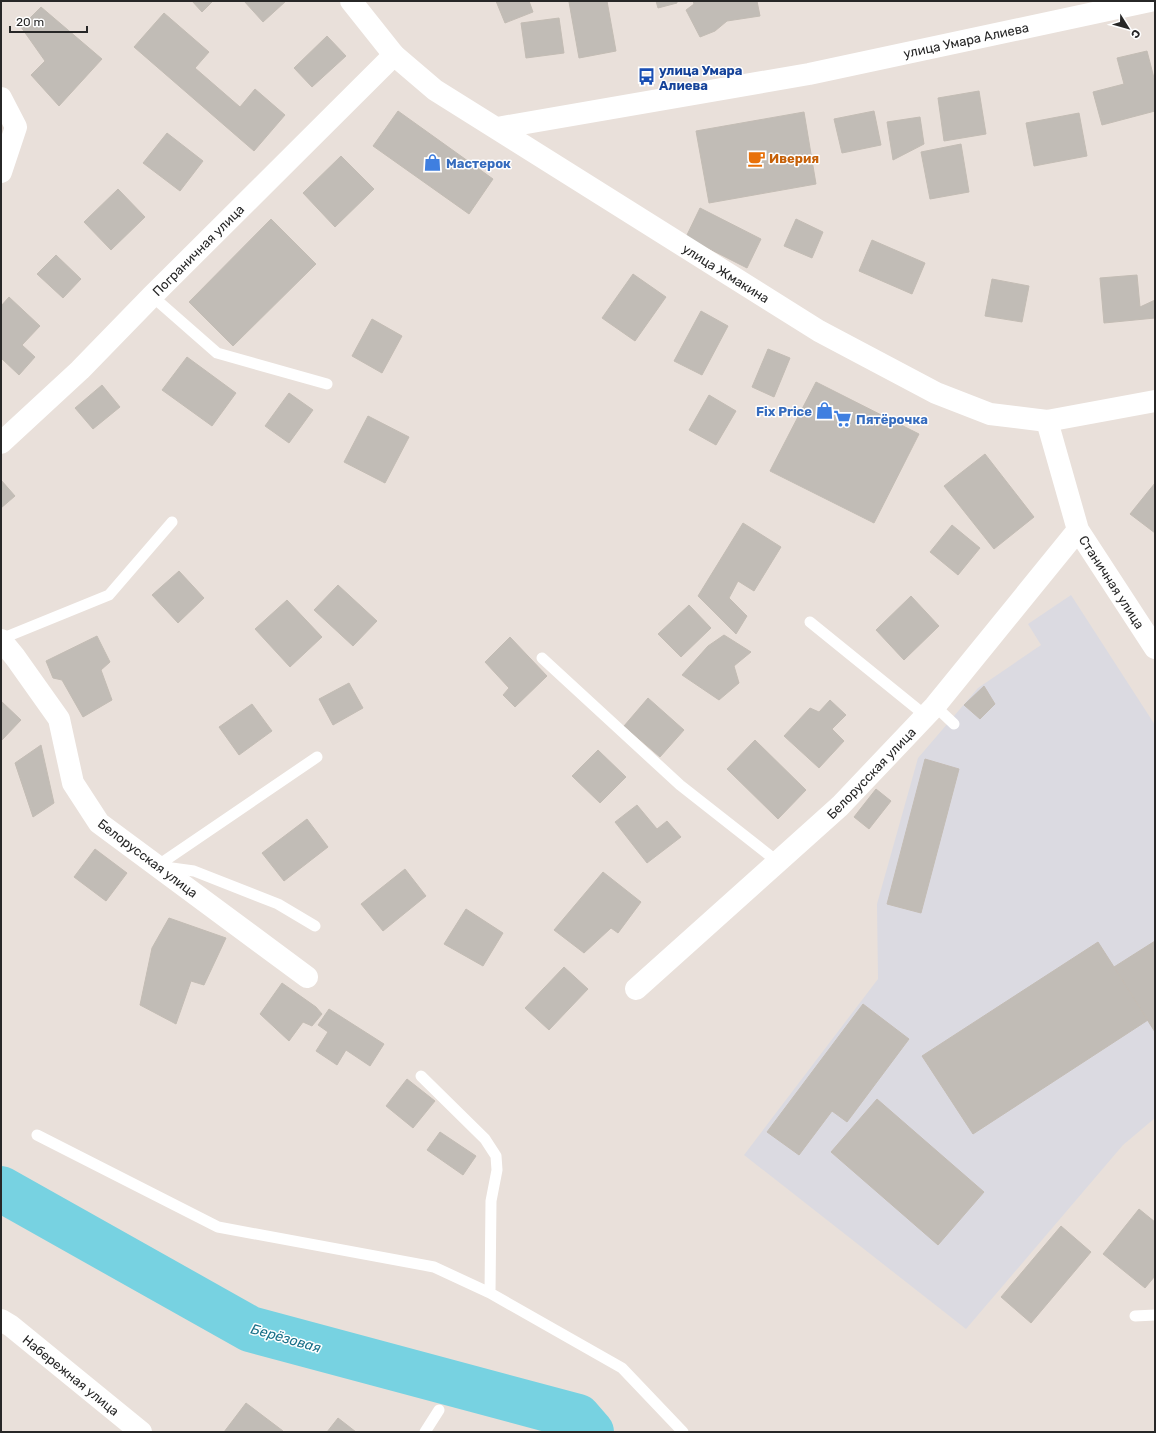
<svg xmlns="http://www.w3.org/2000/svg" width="1156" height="1433" viewBox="0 0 1156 1433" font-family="Rubik,sans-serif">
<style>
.industrial{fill:#dbdae1}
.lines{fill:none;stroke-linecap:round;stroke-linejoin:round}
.river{stroke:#77d2e1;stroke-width:46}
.building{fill:#c1bcb6;stroke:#c3bcb4}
.lane{stroke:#fff;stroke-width:11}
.street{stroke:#fff;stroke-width:22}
.secondary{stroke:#fff;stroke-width:22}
.labels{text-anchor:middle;stroke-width:3;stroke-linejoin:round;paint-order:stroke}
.street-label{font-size:13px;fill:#272727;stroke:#fff}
.transit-label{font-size:13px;font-weight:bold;fill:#164399;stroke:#fff;text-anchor:start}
.food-label{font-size:13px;font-weight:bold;fill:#c56008;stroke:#fff;text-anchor:start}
.shop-label{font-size:13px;font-weight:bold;fill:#366cbe;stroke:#fff;text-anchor:start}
.water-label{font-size:14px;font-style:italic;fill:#1a7189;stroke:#fff}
</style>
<rect width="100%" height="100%" fill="#e9e0da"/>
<path class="industrial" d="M 1071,595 L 1155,725 L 1155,1118 L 1123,1145 L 966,1329 L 744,1155 L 878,979 L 877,904 L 918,758 L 978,688 L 1041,645 L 1028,624 Z"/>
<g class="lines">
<path class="river" d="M 1,1189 L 250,1329 L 578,1417 L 591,1432"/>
</g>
<path class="building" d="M 192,1 L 213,1 L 202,12 Z
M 244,1 L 286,1 L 263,22 Z
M 496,1 L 529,1 L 533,12 L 505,23 Z
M 576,1 L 607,1 L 616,51 L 579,58 L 569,2 Z
M 656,1 L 677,1 L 677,3 L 658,8 Z
M 693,1 L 757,1 L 760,16 L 727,21 L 715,31 L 700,37 L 686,10 L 694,4 Z
M 41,7 L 102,59 L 59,106 L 31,75 L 45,61 L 21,27 Z
M 164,13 L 209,52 L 195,68 L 240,107 L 255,89 L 285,115 L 254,151 L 134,47 Z
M 559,18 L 564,53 L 526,58 L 521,23 Z
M 327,36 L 346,56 L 312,87 L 294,68 Z
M 1147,51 L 1155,82 L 1155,111 L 1102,125 L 1093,92 L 1124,84 L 1117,58 Z
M 979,91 L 986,134 L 944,141 L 938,98 Z
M 398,111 L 493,179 L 469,214 L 373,146 Z
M 874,111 L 881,145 L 842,153 L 834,119 Z
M 804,112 L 816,184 L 709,203 L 696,131 Z
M 1079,113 L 1087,156 L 1034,166 L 1026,123 Z
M 920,117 L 924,144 L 893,160 L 887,122 Z
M 167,133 L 203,161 L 180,191 L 143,163 Z
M 961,144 L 969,192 L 930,199 L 921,152 Z
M 341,156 L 374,189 L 335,227 L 303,193 Z
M 118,189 L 145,217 L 111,250 L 84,222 Z
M 700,208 L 761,239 L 747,268 L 686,237 Z
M 271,219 L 316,264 L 233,346 L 189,302 Z
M 796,219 L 823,232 L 812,258 L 784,246 Z
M 872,240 L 925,263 L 912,294 L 859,271 Z
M 56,255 L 81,279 L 63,298 L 37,274 Z
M 633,274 L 666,297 L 635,341 L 602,318 Z
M 1137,275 L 1140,307 L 1155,300 L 1155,318 L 1104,323 L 1100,278 Z
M 992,279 L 1029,286 L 1022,322 L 985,316 Z
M 9,297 L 40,326 L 22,345 L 35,357 L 19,375 L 1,358 L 1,306 Z
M 701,311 L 728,326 L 702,375 L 674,361 Z
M 372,319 L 402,336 L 382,373 L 352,356 Z
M 768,349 L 790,358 L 774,397 L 752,387 Z
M 187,357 L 236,393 L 212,426 L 162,390 Z
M 816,382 L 919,434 L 874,523 L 770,471 Z
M 102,385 L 120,407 L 93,429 L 75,408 Z
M 289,393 L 313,410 L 289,443 L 265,426 Z
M 709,395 L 736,411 L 716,445 L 689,430 Z
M 368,416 L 409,437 L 385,483 L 344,462 Z
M 985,454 L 1034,517 L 994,549 L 944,486 Z
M 1,480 L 15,496 L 1,508 Z
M 1155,483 L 1155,533 L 1130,514 Z
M 743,523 L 781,547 L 754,591 L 738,581 L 729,598 L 747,616 L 736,634 L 698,596 Z
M 952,525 L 980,548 L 958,575 L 930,552 Z
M 179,571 L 204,598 L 178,623 L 152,595 Z
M 338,585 L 377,621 L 353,646 L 314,610 Z
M 911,596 L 939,626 L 904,660 L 876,630 Z
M 287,600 L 322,637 L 290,667 L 255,629 Z
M 689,605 L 711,628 L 681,657 L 658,634 Z
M 724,635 L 751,652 L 734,666 L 739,683 L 719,700 L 682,675 L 708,646 Z
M 97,636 L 110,662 L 101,670 L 112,700 L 83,717 L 62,680 L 53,678 L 46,661 Z
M 510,637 L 547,676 L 515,707 L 503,695 L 509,688 L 485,662 Z
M 349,683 L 363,708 L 333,725 L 319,699 Z
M 984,686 L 995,704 L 980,719 L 964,705 Z
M 648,698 L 684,730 L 660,757 L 624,726 Z
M 830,700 L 846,715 L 832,729 L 844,741 L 819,768 L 784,736 L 810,708 L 819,712 Z
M 1,701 L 21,720 L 1,741 Z
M 252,704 L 272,731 L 239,755 L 219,727 Z
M 755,740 L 806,790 L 778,819 L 727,769 Z
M 41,745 L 54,803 L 33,817 L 15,763 Z
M 598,750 L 626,777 L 600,803 L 572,776 Z
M 925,759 L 959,769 L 921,913 L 887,904 Z
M 876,789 L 891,801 L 869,829 L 854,817 Z
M 637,805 L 657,829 L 667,821 L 681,837 L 647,863 L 615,822 Z
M 307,819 L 328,847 L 284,881 L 262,853 Z
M 95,849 L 127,873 L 106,901 L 74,877 Z
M 405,869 L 426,896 L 383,931 L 361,904 Z
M 603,872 L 641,902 L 618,933 L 611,928 L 584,953 L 554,930 Z
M 466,909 L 503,933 L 483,966 L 444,944 Z
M 169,918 L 226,938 L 204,985 L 191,981 L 176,1024 L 140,1005 L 152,948 Z
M 1155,941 L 1155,1032 L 1114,967 Z
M 1098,942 L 1148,1020 L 973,1134 L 922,1056 Z
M 564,967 L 588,989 L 549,1030 L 525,1008 Z
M 282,983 L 316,1007 L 322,1014 L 312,1026 L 303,1022 L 289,1041 L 260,1014 Z
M 863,1004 L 909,1039 L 847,1122 L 832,1111 L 799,1155 L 767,1132 Z
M 329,1009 L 384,1044 L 370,1066 L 346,1050 L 337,1065 L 316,1051 L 328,1032 L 318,1025 Z
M 407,1079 L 435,1101 L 413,1128 L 386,1106 Z
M 877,1099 L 984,1192 L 938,1245 L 831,1152 Z
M 440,1132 L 476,1156 L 463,1175 L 427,1150 Z
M 1139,1209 L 1155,1222 L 1155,1276 L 1145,1288 L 1103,1254 Z
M 1061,1226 L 1091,1252 L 1031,1323 L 1001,1297 Z
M 246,1403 L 283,1431 L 282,1432 L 224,1432 Z
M 338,1418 L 356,1432 L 327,1432 Z"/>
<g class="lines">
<path class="lane" d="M 152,296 L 217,353 L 327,384
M 810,622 L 926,716
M 1,639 L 109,595 L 172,522
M 542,658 L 680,785 L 778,862
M 935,706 L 954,724
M 315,926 L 278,904 L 194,871 L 157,866 L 317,757
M 421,1076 L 485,1139 L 496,1156 L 497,1170 L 491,1201 L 490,1293
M 37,1135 L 218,1227 L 434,1267 L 490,1293 L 622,1368 L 683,1432
M 1135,1316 L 1155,1315
M 425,1432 L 439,1410"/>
<path class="street" d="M 1,98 L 16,127 L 1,172
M 1047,421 L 1078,530 L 1155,648
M 1,443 L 80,370 L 152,296 L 394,55
M 1,640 L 15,657 L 59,719 L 73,783 L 99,823 L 307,977
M 636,989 L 840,806 L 935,706 L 1078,530
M 1,1320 L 11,1326 L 141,1432"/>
<path class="secondary" d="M 351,1 L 394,55 L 435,90 L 819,331 L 936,393 L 990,414 L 1047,421 L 1155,401
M 497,128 L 809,74 L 1150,1"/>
</g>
<defs>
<symbol id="bus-bare" viewBox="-9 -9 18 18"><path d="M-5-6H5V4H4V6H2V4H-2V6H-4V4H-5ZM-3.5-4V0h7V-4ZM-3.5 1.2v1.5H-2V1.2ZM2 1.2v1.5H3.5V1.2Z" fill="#1a4fb4" stroke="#fff" stroke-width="2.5" paint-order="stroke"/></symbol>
<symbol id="cafe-bare" viewBox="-9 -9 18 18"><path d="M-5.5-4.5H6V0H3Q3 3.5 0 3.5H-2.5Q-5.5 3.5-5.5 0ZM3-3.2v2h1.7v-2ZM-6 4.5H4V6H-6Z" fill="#e8710a" stroke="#fff" stroke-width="2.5" paint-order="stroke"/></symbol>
<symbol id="shop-bare" viewBox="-9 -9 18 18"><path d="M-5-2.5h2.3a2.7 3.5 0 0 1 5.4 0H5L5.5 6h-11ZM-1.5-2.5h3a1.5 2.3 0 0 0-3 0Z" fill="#3f7fe0" stroke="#fff" stroke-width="2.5" paint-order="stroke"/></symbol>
<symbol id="supermarket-bare" viewBox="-9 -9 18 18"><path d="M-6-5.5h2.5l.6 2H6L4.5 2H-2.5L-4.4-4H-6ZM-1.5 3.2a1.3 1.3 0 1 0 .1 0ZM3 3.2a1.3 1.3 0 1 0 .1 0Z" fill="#3f7fe0" stroke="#fff" stroke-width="2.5" paint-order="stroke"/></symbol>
</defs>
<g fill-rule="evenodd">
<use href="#bus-bare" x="634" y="64" width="25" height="25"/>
<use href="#cafe-bare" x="744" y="146" width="25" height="25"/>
<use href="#shop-bare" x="420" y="150" width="25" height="25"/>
<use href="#shop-bare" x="812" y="398" width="25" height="25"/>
<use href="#supermarket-bare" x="830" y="406" width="25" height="25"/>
</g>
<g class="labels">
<g class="street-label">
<text transform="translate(966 40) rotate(-12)" y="5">улица Умара Алиева</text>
<text transform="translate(198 250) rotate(-45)" y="5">Пограничная улица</text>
<text transform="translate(726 273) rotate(32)" y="5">улица Жмакина</text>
<text transform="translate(1112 582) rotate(57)" y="5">Станичная улица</text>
<text transform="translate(871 773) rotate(-46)" y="5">Белорусская улица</text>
<text transform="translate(148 858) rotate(37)" y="5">Белорусская улица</text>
<text transform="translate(71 1375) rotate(39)" y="5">Набережная улица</text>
</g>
<g class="transit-label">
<text x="659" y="75">улица Умара<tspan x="659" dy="15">Алиева</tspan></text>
</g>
<g class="food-label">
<text x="769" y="163">Иверия</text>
</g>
<g class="shop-label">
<text x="446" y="168">Мастерок</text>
<text x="812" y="416" text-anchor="end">Fix Price</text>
<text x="856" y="424">Пятёрочка</text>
</g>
<g class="water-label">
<text transform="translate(286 1338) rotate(16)" y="5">Берёзовая</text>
</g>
</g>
<rect width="1156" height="1433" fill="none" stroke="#272727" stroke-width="4"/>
<g transform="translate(1128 28) rotate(127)" stroke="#ffffff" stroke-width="3" paint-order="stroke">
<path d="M0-3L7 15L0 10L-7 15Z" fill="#272727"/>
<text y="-6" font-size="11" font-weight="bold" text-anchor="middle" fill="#272727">С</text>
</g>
<path d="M10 26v6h77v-6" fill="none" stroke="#272727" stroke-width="2"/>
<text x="16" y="26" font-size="12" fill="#272727" stroke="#ffffff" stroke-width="3" paint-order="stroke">20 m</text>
</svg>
